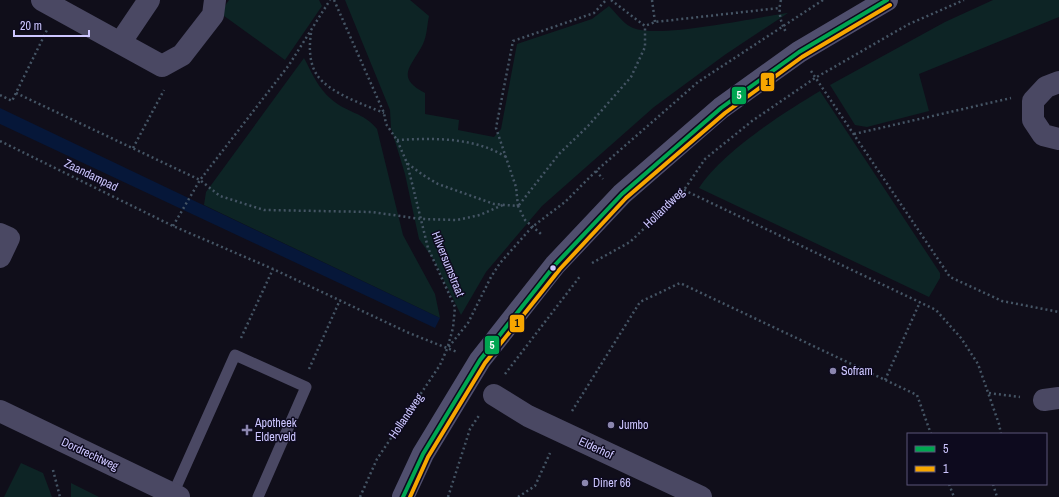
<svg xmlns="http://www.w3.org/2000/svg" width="1059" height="497" viewBox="0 0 1059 497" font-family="'Archivo Narrow',sans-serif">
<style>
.green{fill:#0d2425}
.water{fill:#061739}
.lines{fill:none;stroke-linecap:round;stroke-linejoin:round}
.path{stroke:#455565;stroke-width:2.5;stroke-dasharray:2 3;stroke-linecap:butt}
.lane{stroke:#4a4863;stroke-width:11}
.street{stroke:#4a4863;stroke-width:22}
.secondary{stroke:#504f6e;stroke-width:22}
.bus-1-casing{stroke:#0d0a1e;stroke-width:7}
.bus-2-casing{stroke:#0d0a1e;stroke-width:7}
.bus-1{stroke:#00a651;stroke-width:4}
.bus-2{stroke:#f7a600;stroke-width:4}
.bus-dot{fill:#cdc6ff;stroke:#0d0a1e;stroke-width:1.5}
.poi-dot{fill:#8b86af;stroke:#0d0a1e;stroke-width:1.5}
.labels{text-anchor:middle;stroke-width:3;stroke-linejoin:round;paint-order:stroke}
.street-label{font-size:12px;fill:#cdc6ff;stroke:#0d0a1e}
.poi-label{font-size:12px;fill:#cdc6ff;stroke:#0d0a1e;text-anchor:start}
.line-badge{stroke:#0d0a1e;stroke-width:1.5}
.badge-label{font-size:11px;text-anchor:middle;font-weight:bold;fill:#fff}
.pale-badge-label{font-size:11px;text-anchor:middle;font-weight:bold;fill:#111}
</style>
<rect width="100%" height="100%" fill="#100e1a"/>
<path class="green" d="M 229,0 L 319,0 L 322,6 L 285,60 L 220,13 Z
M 345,0 L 410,0 L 429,16 C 427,25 427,36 423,44 C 412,66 394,77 425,93 L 425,114 L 459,120 L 458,130 L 494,137 L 501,129 L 517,44 L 592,19 L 609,6 C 615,12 623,23 631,27 C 654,40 757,17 788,13 L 726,54 L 654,107 L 542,206 L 486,272 L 461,315 L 434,260 L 419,239 L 405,174 L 391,128 L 390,110 Z
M 993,0 L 1059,0 L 1059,17 L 919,74 L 929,111 L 867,127 L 855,125 L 830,85 L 945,22 Z
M 304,58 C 312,73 318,88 331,99 C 345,112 365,113 377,129 L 403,235 L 435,294 L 440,318 L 204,205 L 206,192 Z
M 820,91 L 940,273 L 940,278 L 929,297 L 699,188 C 722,152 783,113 820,91 Z
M 21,463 L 43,473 L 52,497 L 4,497 Z
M 71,483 L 99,497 L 71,497 Z"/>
<path class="water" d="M 0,108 L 440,318 L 435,328 L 0,124 Z"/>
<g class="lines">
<path class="path" d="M 334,0 L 384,113 L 386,124 L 397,140 L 407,163 L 423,175 L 438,184 L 494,204 L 518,206 L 525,220 L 541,234
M 611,0 L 645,26 L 655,22 L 779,8
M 652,0 L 655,22
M 781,0 C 778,10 780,22 786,32
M 311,33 C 309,47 309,63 317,75 C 329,93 365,105 384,113
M 811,71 L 950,277 L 1002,301 L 1059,312
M 16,93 L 200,180 L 220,196 L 264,210 L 372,212 L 421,219 L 457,220 L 480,215 L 505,204
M 0,95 L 12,101 L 47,30
M 854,134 L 1011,98
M 397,140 C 434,138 474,137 506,157
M 0,141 L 173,226 L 273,269 L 409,333 L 457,352
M 133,148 L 164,90
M 407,163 L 428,248 L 455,307 L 453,328 L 448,346
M 596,171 L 603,179
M 684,190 L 936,310 L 961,338 L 978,364 L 999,424 L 1001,434
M 519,205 L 559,154 L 588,126 L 631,77 L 645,47 L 645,26
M 518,206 L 516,187 L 496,128 L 513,41 L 594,13 L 606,0
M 173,226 L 200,180 L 289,65 L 330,0
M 592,263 L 630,242 L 684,190 L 705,159 L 752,121 L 815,78 L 909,24 L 964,0
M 241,338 L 273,269
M 309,369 L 340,300
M 505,374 L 581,275
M 885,380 L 920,302
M 989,393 L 1020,397
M 572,411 L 640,302 L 680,283 L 917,395 L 931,434
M 53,470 L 60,497
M 949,484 L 954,497
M 993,484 L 997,497
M 360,497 L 377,459 L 440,365 L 447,349 L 468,323 L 491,277 L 500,263 L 532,227 L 565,202 L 596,171 L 698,82 L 823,0
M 448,497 L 470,429 L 480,414
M 518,497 L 535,486 L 550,453"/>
<path class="lane" d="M 173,494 L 235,355 L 306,387 L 258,497"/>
<path class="street" d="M 42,0 L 162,66 L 182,55 L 213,15 L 215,0
M 120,43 L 149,0
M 1059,82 L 1046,87 L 1033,101 L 1033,120 L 1043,135 L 1059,139
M 0,234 L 9,238 L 0,257
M 494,395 L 528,416 L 701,497
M 1044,400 L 1059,398
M 0,411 L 179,497"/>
<path class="secondary" d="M 403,497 L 423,454 L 480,360 L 555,265 L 622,194 L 721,108 L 799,52 L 887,0"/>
<defs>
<path id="bus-1" d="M 403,497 L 423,454 L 480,360 L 555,265 L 622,194 L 721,108 L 799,52 L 887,0"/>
<path id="bus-2" d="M 410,497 L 428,457 L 485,363 L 560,269 L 626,198 L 725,113 L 802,57 L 890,5"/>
</defs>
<use href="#bus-1" class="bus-1-casing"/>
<use href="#bus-2" class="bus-2-casing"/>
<use href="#bus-1" class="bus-1"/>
<use href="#bus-2" class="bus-2"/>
</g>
<circle class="bus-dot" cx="553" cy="268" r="3.5"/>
<g class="poi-dot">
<circle cx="833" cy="371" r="4"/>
<circle cx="611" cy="425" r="4"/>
<path d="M245 424h4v4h4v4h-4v4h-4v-4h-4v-4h4z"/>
<circle cx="585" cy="483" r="4"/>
</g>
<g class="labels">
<g class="street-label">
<text transform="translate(91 175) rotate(26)" y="4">Zaandampad</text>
<text transform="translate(664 208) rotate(-44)" y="4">Hollandweg</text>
<text transform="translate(448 264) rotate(68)" y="4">Hilversumstraat</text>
<text transform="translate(406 416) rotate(-56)" y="4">Hollandweg</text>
<text transform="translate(596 448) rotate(25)" y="4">Elderhof</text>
<text transform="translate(90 454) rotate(25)" y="4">Dordrechtweg</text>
</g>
<g class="poi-label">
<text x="841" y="375">Sofram</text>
<text x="255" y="427">Apotheek<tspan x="255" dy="14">Elderveld</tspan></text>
<text x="619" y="429">Jumbo</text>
<text x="593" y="487">Diner 66</text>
</g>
</g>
<g class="line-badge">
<rect x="760" y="72" width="15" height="20" rx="4" fill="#f7a600"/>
<rect x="731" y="86" width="16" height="19" rx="4" fill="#00a651"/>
<rect x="509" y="314" width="16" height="19" rx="4" fill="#f7a600"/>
<rect x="484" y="335" width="16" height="20" rx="4" fill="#00a651"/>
</g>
<g class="badge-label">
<text x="739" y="99">5</text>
<text x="492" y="349">5</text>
</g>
<g class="pale-badge-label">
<text x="768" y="86">1</text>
<text x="517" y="327">1</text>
</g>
<rect x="907" y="433" width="140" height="52" fill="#0d0a1e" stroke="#5a5578"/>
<rect x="915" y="446" width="20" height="6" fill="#00a651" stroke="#5a5578"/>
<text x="943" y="453" font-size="12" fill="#cdc6ff">5</text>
<rect x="915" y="466" width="20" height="6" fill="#f7a600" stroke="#5a5578"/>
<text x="943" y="473" font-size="12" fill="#cdc6ff">1</text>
<path d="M14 30v6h75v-6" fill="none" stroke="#cdc6ff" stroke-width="2"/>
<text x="20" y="30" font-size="12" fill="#cdc6ff" stroke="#0d0a1e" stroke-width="3" paint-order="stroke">20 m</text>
</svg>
